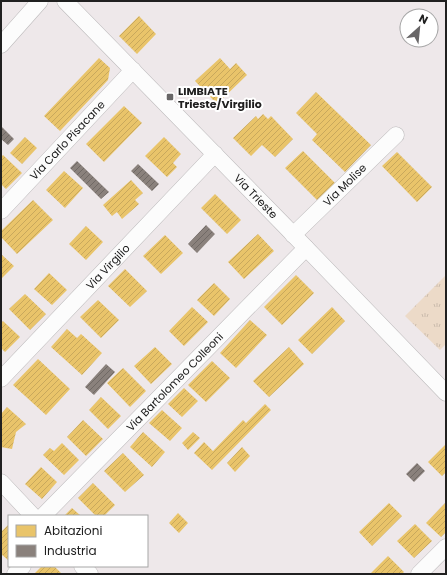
<svg xmlns="http://www.w3.org/2000/svg" width="447" height="575" viewBox="0 0 447 575" font-family="Poppins,sans-serif">
<style>
.grass{fill:url(#grass-tufts)}
.homes{fill:url(#homes-hatch)}
.industry{fill:url(#industry-hatch)}
.lines{fill:none;stroke-linecap:round;stroke-linejoin:round}
.minor-casing{stroke:#bcbabb;stroke-width:17}
.minor{stroke:#fcfcfc;stroke-width:16}
.poi-dot{fill:#686667;stroke:#fff;stroke-width:1.5}
.labels{text-anchor:middle;stroke-width:4;stroke-linejoin:round;paint-order:stroke}
.poi-label{font-size:11px;font-weight:bold;fill:#202020;stroke:#fff;text-anchor:start}
.street-label{font-size:11px;fill:#202020;stroke:#fff}
</style>
<defs>
<pattern id="grass-tufts" width="24" height="20" patternUnits="userSpaceOnUse"><rect width="24" height="20" fill="#ecdac8"/><path d="M3 7l-1-3M5 7V3M7 7l1-3M15 17l-1-3M17 17v-4M19 17l1-3" fill="none" stroke="#cabbac"/></pattern>
<pattern id="homes-hatch" width="6" height="6" patternUnits="userSpaceOnUse"><rect width="6" height="6" fill="#e9c46a"/><path d="M-1 1l2-2M0 6l6-6M5 7l2-2" fill="none" stroke="#c8a85c"/></pattern>
<pattern id="industry-hatch" width="6" height="6" patternUnits="userSpaceOnUse"><rect width="6" height="6" fill="#8a817c"/><path d="M-1 1l2-2M0 6l6-6M5 7l2-2" fill="none" stroke="#706965"/></pattern>
</defs>
<rect width="100%" height="100%" fill="#eee8ea"/>
<path class="grass" d="M 446,275 L 446,344 L 440,350 L 405,316 Z"/>
<path class="homes" d="M 139,16 L 156,34 L 137,54 L 119,36 Z
M 99,58 L 110,68 L 108,80 L 60,131 L 44,116 Z
M 220,58 L 230,69 L 236,63 L 247,75 L 217,104 L 195,81 Z
M 316,92 L 371,145 L 345,172 L 312,140 L 317,134 L 296,113 Z
M 124,106 L 142,123 L 104,162 L 86,144 Z
M 263,114 L 268,119 L 271,116 L 293,139 L 275,157 L 262,145 L 251,156 L 233,138 L 256,116 L 258,119 Z
M 25,137 L 37,148 L 22,164 L 10,153 Z
M 164,137 L 181,154 L 173,163 L 177,167 L 167,177 L 145,156 Z
M 303,151 L 335,183 L 317,200 L 285,168 Z
M 397,152 L 432,187 L 417,202 L 382,166 Z
M 3,155 L 22,173 L 6,189 L 1,184 L 1,157 Z
M 64,171 L 83,188 L 65,208 L 46,190 Z
M 131,180 L 143,193 L 135,200 L 139,204 L 122,219 L 117,212 L 112,216 L 103,205 Z
M 215,194 L 241,220 L 227,234 L 201,208 Z
M 33,200 L 53,220 L 17,254 L 1,237 L 1,231 Z
M 86,226 L 103,242 L 86,260 L 69,244 Z
M 258,234 L 274,251 L 244,279 L 228,262 Z
M 165,235 L 183,253 L 161,274 L 143,256 Z
M 1,254 L 14,266 L 1,279 Z
M 125,269 L 147,291 L 130,307 L 108,286 Z
M 49,273 L 67,290 L 52,305 L 34,289 Z
M 296,275 L 314,293 L 282,325 L 264,307 Z
M 214,283 L 230,299 L 214,316 L 197,300 Z
M 25,294 L 46,314 L 30,330 L 9,309 Z
M 98,300 L 119,320 L 101,338 L 80,317 Z
M 192,307 L 208,322 L 184,346 L 169,331 Z
M 332,307 L 345,321 L 312,354 L 298,340 Z
M 250,320 L 267,335 L 236,368 L 220,353 Z
M 3,321 L 20,337 L 5,352 L 1,348 L 1,323 Z
M 67,329 L 77,338 L 81,334 L 102,353 L 82,375 L 51,347 Z
M 155,347 L 172,364 L 151,384 L 134,366 Z
M 289,347 L 304,364 L 269,397 L 253,381 Z
M 38,359 L 70,389 L 46,415 L 13,385 Z
M 212,361 L 230,378 L 206,402 L 188,385 Z
M 123,368 L 146,391 L 130,407 L 107,383 Z
M 184,388 L 198,401 L 182,417 L 168,404 Z
M 101,397 L 121,416 L 108,429 L 89,410 Z
M 265,404 L 271,410 L 212,470 L 194,453 L 204,442 L 213,451 L 243,420 L 246,423 Z
M 7,407 L 26,424 L 16,432 L 12,449 L 1,447 L 1,414 Z
M 162,410 L 182,428 L 170,441 L 149,423 Z
M 83,420 L 103,439 L 86,456 L 67,437 Z
M 143,432 L 165,452 L 152,467 L 130,447 Z
M 193,432 L 200,438 L 188,450 L 182,443 Z
M 62,443 L 79,460 L 64,475 L 43,455 L 50,448 L 54,451 Z
M 446,444 L 446,472 L 442,476 L 428,462 Z
M 242,447 L 250,456 L 235,472 L 227,463 Z
M 123,453 L 144,475 L 125,492 L 104,471 Z
M 41,467 L 57,482 L 42,499 L 25,484 Z
M 93,483 L 115,505 L 104,516 L 96,516 L 78,498 Z
M 446,502 L 446,532 L 441,537 L 426,523 Z
M 389,503 L 402,516 L 372,546 L 359,532 Z
M 72,508 L 81,516 L 64,516 Z
M 178,513 L 188,523 L 179,533 L 169,523 Z
M 9,524 L 9,559 L 8,560 L 1,554 L 1,532 Z
M 415,524 L 432,541 L 414,558 L 397,541 Z
M 388,556 L 404,572 L 402,574 L 370,574 Z
M 42,566 L 54,566 L 62,574 L 34,574 Z"/>
<path class="industry" d="M 1,126 L 14,139 L 8,145 L 1,139 Z
M 77,161 L 109,192 L 101,199 L 70,168 Z
M 138,164 L 159,184 L 152,191 L 131,171 Z
M 206,225 L 215,234 L 197,253 L 188,244 Z
M 106,364 L 115,372 L 94,395 L 85,387 Z
M 417,463 L 425,471 L 414,482 L 406,474 Z"/>
<g class="lines">
<defs>
<g id="minor">
<path id="s1" d="M 65,1 L 283,224 L 446,393"/>
<path d="M 1,45 L 40,1"/>
<path id="s2" d="M 1,211 L 133,70"/>
<path id="s3" d="M 293,235 L 396,135"/>
<path id="s4" d="M 1,379 L 215,154"/>
<path d="M 1,482 L 33,516"/>
<path id="s5" d="M 43,516 L 306,248"/>
<path d="M 82,566 L 90,574"/>
<path d="M 15,574 L 23,566"/>
<path d="M 419,574 L 446,547"/>
</g>
</defs>
<use href="#minor" class="minor-casing"/>
<use href="#minor" class="minor"/>
</g>
<rect class="poi-dot" x="166" y="93" width="8" height="8" rx="2"/>
<g class="labels">
<g class="poi-label">
<text x="178" y="95">LIMBIATE<tspan x="178" dy="13">Trieste/Virgilio</tspan></text>
</g>
<g class="street-label">
<text dy="4" stroke="none"><textPath href="#s2" startOffset="97">Via Carlo Pisacane</textPath></text>
<text dy="4" stroke="none"><textPath href="#s3" startOffset="72">Via Molise</textPath></text>
<text dy="4" stroke="none"><textPath href="#s1" startOffset="273">Via Trieste</textPath></text>
<text dy="4" stroke="none"><textPath href="#s4" startOffset="155">Via Virgilio</textPath></text>
<text dy="4" stroke="none"><textPath href="#s5" startOffset="188">Via Bartolomeo Colleoni</textPath></text>
</g>
</g>
<rect width="447" height="575" fill="none" stroke="#202020" stroke-width="4"/>
<rect x="8" y="515" width="140" height="52" fill="#ffffff" stroke="#a6a6a6"/>
<rect x="16" y="525" width="20" height="12" fill="#e9c46a" stroke="#a6a6a6"/>
<text x="44" y="535" font-size="12" fill="#202020">Abitazioni</text>
<rect x="16" y="545" width="20" height="12" fill="#8a817c" stroke="#a6a6a6"/>
<text x="44" y="555" font-size="12" fill="#202020">Industria</text>
<g transform="translate(419 28) rotate(27)"><circle r="19" fill="#ffffff" stroke="#a6a6a6"/>
<path d="M0-3L7 15L0 10L-7 15Z" fill="#686667"/>
<text y="-6" font-size="11" font-weight="bold" text-anchor="middle" fill="#202020">N</text>
</g>
</svg>
